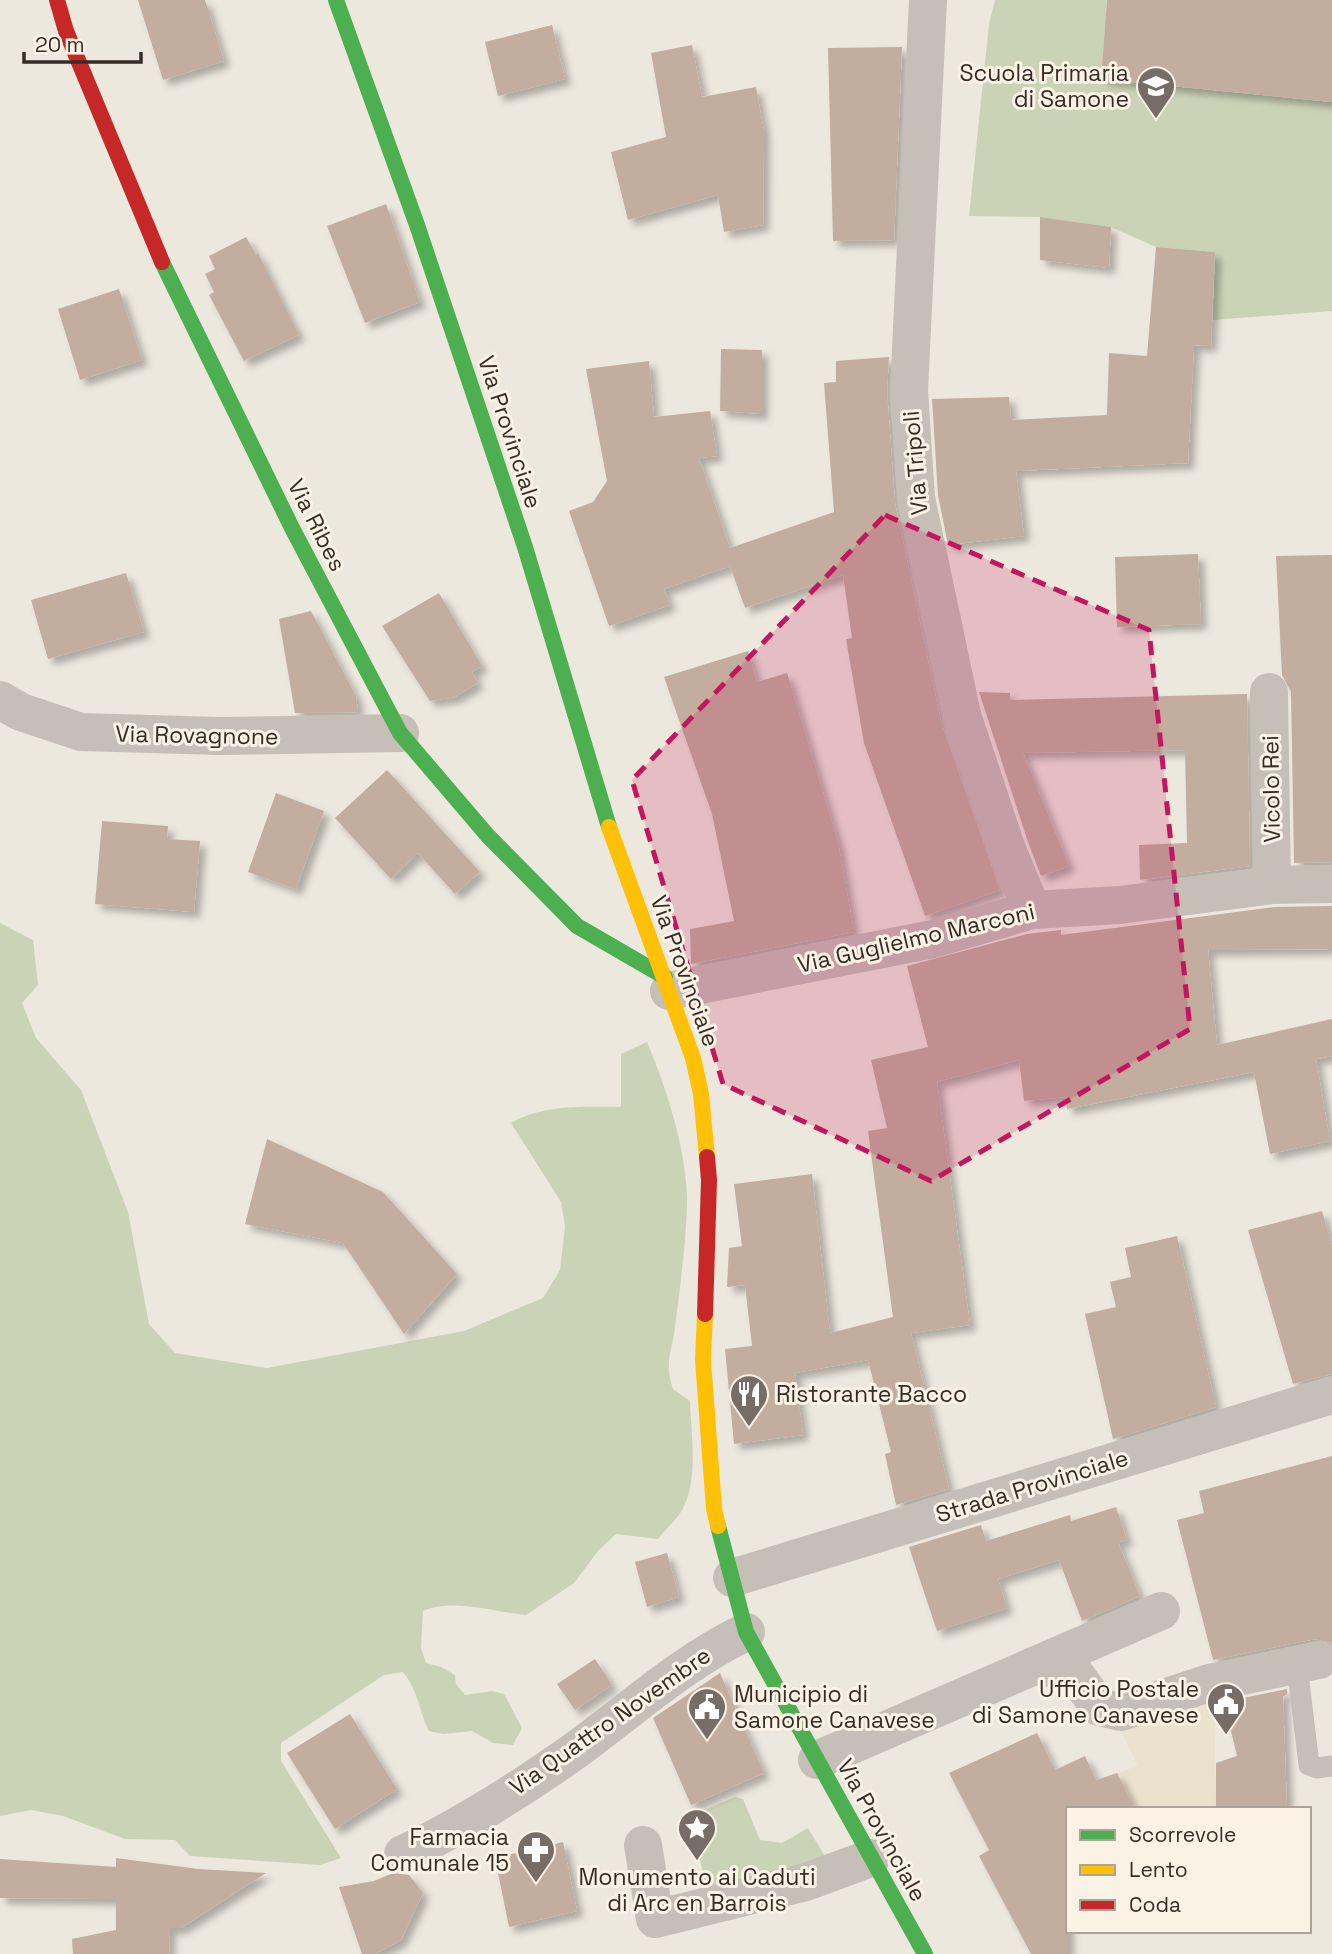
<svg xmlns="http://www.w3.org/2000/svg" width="1332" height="1954" viewBox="0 0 1332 1954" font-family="'Space Grotesk',sans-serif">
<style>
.green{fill:#cbd3b7}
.plaza{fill:#ece1cc}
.building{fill:#c2ad9f;filter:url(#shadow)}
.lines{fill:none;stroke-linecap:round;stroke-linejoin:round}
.lane{stroke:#c5bfb8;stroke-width:21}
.street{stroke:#c5bfb8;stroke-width:38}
.fast{stroke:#4caf50;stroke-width:16}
.slow{stroke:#ffc107;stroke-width:16}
.jam{stroke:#c62828;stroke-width:16}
.marked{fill:#c2185b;fill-opacity:0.2;stroke:#c2185b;stroke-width:5;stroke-dasharray:14 9;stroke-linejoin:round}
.labels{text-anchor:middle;stroke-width:6;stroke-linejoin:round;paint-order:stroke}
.poi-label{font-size:23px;fill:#362c26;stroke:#faf2e5;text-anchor:end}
.street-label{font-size:23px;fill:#362c26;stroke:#faf2e5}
</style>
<defs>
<filter id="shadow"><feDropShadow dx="6" dy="6" stdDeviation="3.5" flood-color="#0004"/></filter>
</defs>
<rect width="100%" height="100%" fill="#ede8de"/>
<path class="green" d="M 995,0 L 1107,0 L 1101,79 L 1332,102 L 1332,311 L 1213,320 L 1215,252 L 1156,247 L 1111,227 L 1040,217 L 969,216 L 989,24 Z
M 0,923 L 33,940 L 38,985 L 22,1003 L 36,1038 L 81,1090 L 128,1212 L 149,1324 L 175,1353 L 267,1368 L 464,1331 L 543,1298 L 560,1270 L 565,1226 L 561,1202 L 511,1123 C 545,1104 583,1107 621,1107 L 621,1054 L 647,1042 C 666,1087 686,1148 687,1198 C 687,1235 680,1288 675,1327 C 672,1353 664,1361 673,1389 L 690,1401 C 691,1435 700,1485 679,1515 C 673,1523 664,1531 658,1539 L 616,1534 L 598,1551 L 574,1583 L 526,1615 C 494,1612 453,1598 423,1611 L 421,1648 L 426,1663 L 441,1667 L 455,1675 L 456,1684 L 465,1695 L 492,1691 L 504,1694 L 522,1728 L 513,1745 L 493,1743 L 472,1731 L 443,1734 L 429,1731 C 418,1709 419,1692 403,1672 L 384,1675 L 281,1743 L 281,1761 L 341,1858 L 320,1865 L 190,1856 L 175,1840 L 125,1839 L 63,1816 L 31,1810 L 0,1816 Z
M 735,1797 L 743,1799 L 760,1840 L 782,1843 L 808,1828 L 829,1863 L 707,1893 L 691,1816 Z"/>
<path class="plaza" d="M 1214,1688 L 1216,1809 L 1126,1809 L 1117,1773 L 1138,1766 L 1119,1727 Z"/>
<path class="building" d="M 138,0 L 205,0 L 224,61 L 163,80 Z
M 1107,0 L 1332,0 L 1332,102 L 1101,79 Z
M 552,25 L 565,79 L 498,96 L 485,42 Z
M 692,45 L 702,97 L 756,87 L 764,132 L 763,225 L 724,232 L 718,195 L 628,220 L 611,152 L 666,137 L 651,53 Z
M 902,47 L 894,240 L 833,241 L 828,48 Z
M 386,204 L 420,302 L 365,323 L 327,226 Z
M 1040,217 L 1111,227 L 1109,268 L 1040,260 Z
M 246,237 L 256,255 L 258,253 L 299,335 L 244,361 L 209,295 L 214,292 L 205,274 L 215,269 L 209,256 Z
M 1156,247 L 1215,252 L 1211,346 L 1194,345 L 1188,463 L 1016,471 L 1024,536 L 948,545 L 938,495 L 932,399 L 1009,397 L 1011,420 L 1107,415 L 1109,353 L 1147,356 Z
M 119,289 L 142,360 L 80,380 L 58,309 Z
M 721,349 L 762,350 L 762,414 L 720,411 Z
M 889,357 L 887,391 L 895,503 L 941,722 L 1000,890 L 925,916 L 864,743 L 846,639 L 852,638 L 843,575 L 745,608 L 730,566 L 664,589 L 670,605 L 609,626 L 569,511 L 593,502 L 607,481 L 586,369 L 649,361 L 654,417 L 710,411 L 717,456 L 699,458 L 730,548 L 834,512 L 824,383 L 836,382 L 836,361 Z
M 1198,554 L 1201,624 L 1117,627 L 1115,557 Z
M 1332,555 L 1332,862 L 1294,863 L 1291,692 L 1282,675 L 1276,556 Z
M 126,573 L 144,632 L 48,659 L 31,600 Z
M 439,593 L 482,666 L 472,672 L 478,683 L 455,697 L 430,701 L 382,626 Z
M 311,611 L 356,696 L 358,712 L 295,713 L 279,619 Z
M 748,651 L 757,682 L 787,673 L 838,842 L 854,932 L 691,964 L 690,929 L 734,921 L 712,814 L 664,677 Z
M 979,692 L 1010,693 L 1010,700 L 1247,694 L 1250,866 L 1140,880 L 1139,845 L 1187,843 L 1185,750 L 1023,753 L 1069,866 L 1041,876 L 1027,839 Z
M 387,770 L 480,872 L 455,894 L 418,853 L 391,879 L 335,818 Z
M 276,793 L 324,811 L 296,889 L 248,872 Z
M 102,821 L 168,826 L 167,839 L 200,841 L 194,912 L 95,904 Z
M 1332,906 L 1332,949 L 1208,950 L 1217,1045 L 1332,1019 L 1332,1056 L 1316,1059 L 1330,1141 L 1270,1154 L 1254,1072 L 1067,1109 L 1066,1097 L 1024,1101 L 1019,1060 L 937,1082 L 970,1325 L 911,1333 L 949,1489 L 896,1505 L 885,1454 L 891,1452 L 868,1360 L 795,1373 L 803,1435 L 734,1444 L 725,1349 L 752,1346 L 745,1285 L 727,1287 L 729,1248 L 742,1246 L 734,1184 L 812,1174 L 830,1333 L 893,1317 L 868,1131 L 887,1128 L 871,1060 L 928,1047 L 907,966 L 1027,934 L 1061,930 L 1061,935 L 1274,907 Z
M 267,1139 L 383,1192 L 457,1274 L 404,1334 L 343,1243 L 245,1224 Z
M 1322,1211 L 1332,1246 L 1332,1374 L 1293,1384 L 1248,1230 Z
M 1177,1236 L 1216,1407 L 1113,1439 L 1085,1314 L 1116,1307 L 1110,1282 L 1131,1277 L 1125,1248 Z
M 1332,1456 L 1332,1643 L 1315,1639 L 1213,1660 L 1177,1520 L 1204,1513 L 1199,1491 Z
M 1116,1507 L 1127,1540 L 1118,1542 L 1140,1596 L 1082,1621 L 1059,1560 L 998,1579 L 1007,1608 L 937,1631 L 909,1547 L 981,1525 L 986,1541 L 1070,1515 L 1071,1521 Z
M 667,1553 L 679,1597 L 647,1607 L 635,1562 Z
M 595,1659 L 612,1685 L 575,1710 L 557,1684 Z
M 720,1673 L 764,1773 L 691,1805 L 653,1718 Z
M 1287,1689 L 1287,1695 L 1283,1696 L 1287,1809 L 1216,1809 L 1216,1763 L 1237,1756 L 1224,1702 Z
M 350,1714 L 397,1789 L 335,1829 L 287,1753 Z
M 1037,1733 L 1055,1770 L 1085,1756 L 1096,1780 L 1117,1773 L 1135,1809 L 1068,1809 L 1068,1954 L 1031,1954 L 979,1856 L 989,1850 L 949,1773 Z
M 563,1842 L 577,1911 L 509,1927 L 495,1858 Z
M 116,1858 L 198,1869 L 266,1873 L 181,1928 L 170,1928 L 169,1954 L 73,1954 L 72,1939 L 116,1930 L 116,1899 L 0,1898 L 0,1859 L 116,1867 Z
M 393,1873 L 409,1875 L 423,1893 L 401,1940 L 375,1954 L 362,1954 L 339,1887 L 374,1881 Z"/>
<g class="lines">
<path class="lane" d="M 1297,1665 L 1309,1765 L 1317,1768 L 1332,1766"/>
<path class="street" d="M 928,0 L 909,390 L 916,498 L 962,715 L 1006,847 L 1032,910
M 1269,692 L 1272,885
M 0,700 L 21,712 L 81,732 L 219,736 L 400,733
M 669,991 L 933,939 L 1032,910 L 1120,905 L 1272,885 L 1332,884
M 732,1578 L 1332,1395
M 1033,1666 L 1073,1671 L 1099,1707 L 1121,1712 L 1209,1683 L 1319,1660
M 817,1760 L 1161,1611
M 643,1845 L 655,1919 L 806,1882 L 871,1858
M 403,1854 C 458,1829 527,1785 576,1750 C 632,1709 683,1662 746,1632"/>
<path class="fast" d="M 336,0 L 417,225 L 525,547 L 609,827
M 162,262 L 292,528 L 400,733 L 488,836 L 577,926 L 665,977
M 718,1526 L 746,1632 L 925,1954"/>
<path class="slow" d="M 609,827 L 693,1058 L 701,1094 L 707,1157
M 705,1314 L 703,1360 L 714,1509 L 718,1526"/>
<path class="jam" d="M 57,0 L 66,31 L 162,262
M 705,1314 L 709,1180 L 707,1157"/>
</g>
<path class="marked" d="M 885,515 L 1149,630 L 1190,1029 L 931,1181 L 723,1084 L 632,780 Z"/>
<defs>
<symbol id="school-pin" viewBox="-11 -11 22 30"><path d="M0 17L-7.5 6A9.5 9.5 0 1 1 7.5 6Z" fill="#766e66" stroke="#faf2e5"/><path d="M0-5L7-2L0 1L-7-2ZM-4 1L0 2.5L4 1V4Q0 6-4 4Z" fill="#fff"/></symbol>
<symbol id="restaurant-pin" viewBox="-11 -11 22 30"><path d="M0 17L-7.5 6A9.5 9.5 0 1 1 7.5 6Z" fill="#766e66" stroke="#faf2e5"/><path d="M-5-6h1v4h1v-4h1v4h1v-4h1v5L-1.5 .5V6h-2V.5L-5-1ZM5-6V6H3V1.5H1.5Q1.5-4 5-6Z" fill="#fff"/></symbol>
<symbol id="civic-pin" viewBox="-11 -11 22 30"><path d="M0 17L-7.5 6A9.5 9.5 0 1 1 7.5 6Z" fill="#766e66" stroke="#faf2e5"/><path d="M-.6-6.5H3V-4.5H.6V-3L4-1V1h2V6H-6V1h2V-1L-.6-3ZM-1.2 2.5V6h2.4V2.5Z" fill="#fff"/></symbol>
<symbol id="sight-pin" viewBox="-11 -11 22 30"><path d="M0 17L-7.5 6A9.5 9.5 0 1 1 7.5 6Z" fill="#766e66" stroke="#faf2e5"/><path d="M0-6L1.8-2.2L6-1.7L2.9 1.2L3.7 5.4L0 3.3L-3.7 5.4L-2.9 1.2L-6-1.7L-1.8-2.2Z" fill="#fff"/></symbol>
<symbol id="pharmacy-pin" viewBox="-11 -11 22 30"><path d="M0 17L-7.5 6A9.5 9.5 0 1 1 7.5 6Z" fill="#766e66" stroke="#faf2e5"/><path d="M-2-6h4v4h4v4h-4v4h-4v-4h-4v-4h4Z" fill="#fff"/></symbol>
</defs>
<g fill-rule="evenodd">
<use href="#school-pin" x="1134" y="64" width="44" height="60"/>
<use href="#restaurant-pin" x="727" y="1372" width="44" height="60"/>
<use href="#civic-pin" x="1204" y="1680" width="44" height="60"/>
<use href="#civic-pin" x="685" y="1685" width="44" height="60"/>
<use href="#sight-pin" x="675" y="1806" width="44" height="60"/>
<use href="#pharmacy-pin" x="514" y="1828" width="44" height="60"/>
</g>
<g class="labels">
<g class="poi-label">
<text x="1129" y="81">Scuola Primaria<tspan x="1129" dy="26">di Samone</tspan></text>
<text x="776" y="1402" text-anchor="start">Ristorante Bacco</text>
<text x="1199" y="1697">Ufficio Postale<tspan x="1199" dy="26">di Samone Canavese</tspan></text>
<text x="734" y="1702" text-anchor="start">Municipio di<tspan x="734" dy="26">Samone Canavese</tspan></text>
<text x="509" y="1845">Farmacia<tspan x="509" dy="26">Comunale 15</tspan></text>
<text x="697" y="1885" text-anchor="middle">Monumento ai Caduti<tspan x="697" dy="26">di Arc en Barrois</tspan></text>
</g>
<g class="street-label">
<text transform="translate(510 432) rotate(72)" y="8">Via Provinciale</text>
<text transform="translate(915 463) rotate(-95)" y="8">Via Tripoli</text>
<text transform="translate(317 525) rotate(63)" y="8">Via Ribes</text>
<text transform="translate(197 735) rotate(1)" y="8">Via Rovagnone</text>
<text transform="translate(1271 789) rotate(-91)" y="8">Vicolo Rei</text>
<text transform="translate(916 938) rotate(-13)" y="8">Via Guglielmo Marconi</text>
<text transform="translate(685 971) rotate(70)" y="8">Via Provinciale</text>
<text transform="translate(1032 1486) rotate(-17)" y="8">Strada Provinciale</text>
<text transform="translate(610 1721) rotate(-35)" y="8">Via Quattro Novembre</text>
<text transform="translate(882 1830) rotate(61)" y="8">Via Provinciale</text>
</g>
</g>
<rect x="1066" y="1807" width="245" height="126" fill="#faf2e5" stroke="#aca399" stroke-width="2"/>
<rect x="1080" y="1830" width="35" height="10" fill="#4caf50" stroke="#aca399" stroke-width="2"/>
<text x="1129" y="1842" font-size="21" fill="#362c26">Scorrevole</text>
<rect x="1080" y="1865" width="35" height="10" fill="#ffc107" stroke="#aca399" stroke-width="2"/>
<text x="1129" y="1877" font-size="21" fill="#362c26">Lento</text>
<rect x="1080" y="1900" width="35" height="10" fill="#c62828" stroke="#aca399" stroke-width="2"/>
<text x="1129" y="1912" font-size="21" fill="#362c26">Coda</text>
<path d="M24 52v10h117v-10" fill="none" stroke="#362c26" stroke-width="3.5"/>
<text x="35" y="52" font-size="21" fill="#362c26" stroke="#faf2e5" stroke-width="5" paint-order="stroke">20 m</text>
</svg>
